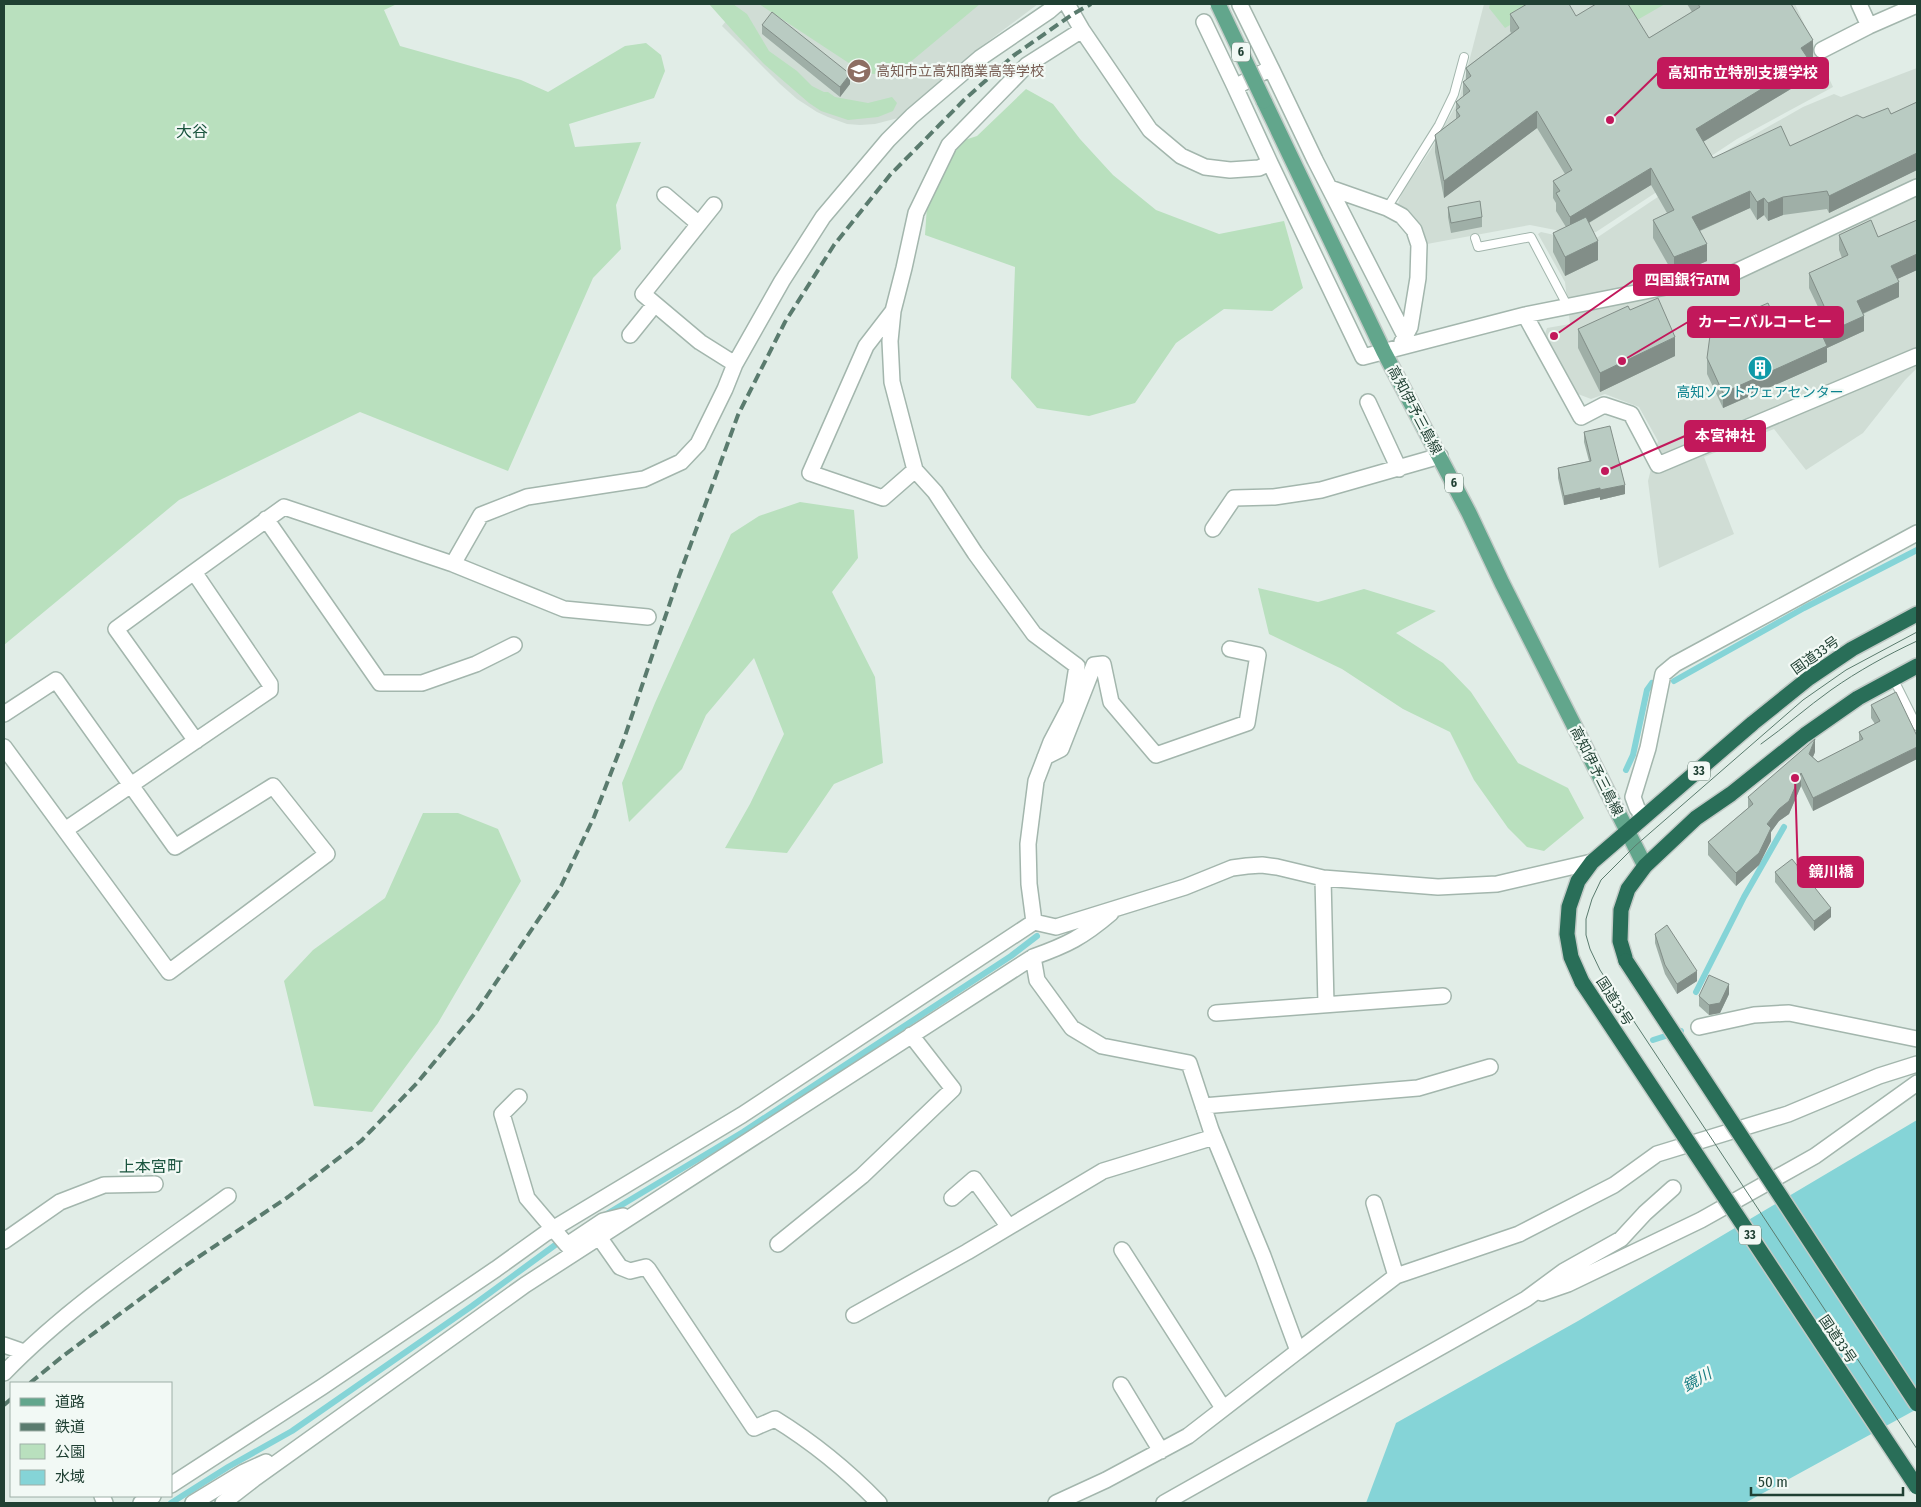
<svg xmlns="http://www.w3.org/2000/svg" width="1921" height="1507" viewBox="0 0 1921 1507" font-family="'Fira Sans Condensed','Noto Sans JP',sans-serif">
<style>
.built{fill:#d0ddd5}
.green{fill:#b9e0be}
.water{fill:#85d4d7}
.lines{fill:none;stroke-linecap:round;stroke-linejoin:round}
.stream{stroke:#85d4d7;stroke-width:6}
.lane-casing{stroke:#a3b6ad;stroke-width:10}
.street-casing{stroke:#a3b6ad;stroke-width:18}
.primary-casing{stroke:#c1cac6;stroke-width:18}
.highway-casing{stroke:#c1cac6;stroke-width:18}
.lane{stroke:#fff;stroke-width:8}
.street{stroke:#fff;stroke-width:15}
.primary{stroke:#62a68c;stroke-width:15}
.highway{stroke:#296e58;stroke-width:15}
.tram{stroke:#5a7b6e;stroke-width:1}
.rail{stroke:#5a7b6e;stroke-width:4;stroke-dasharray:10 5;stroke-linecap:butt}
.primary-bridge-casing{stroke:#c1cac6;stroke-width:18;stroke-linecap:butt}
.highway-bridge-casing{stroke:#c1cac6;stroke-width:18;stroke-linecap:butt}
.primary-bridge{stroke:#62a68c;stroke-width:15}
.highway-bridge{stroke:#296e58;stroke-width:15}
.wall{fill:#9fafa7}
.shaded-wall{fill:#828e88}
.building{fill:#b9cbc2;stroke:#828e88}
.labels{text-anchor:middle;stroke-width:4.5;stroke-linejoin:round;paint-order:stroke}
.shield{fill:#f2f9f5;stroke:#5f786d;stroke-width:1}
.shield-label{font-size:12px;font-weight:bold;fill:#204033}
.education-label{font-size:14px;fill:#785e54;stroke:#f2f9f5;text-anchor:start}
.culture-label{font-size:14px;fill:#0d838f;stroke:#f2f9f5}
.street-label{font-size:14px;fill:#204033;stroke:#f2f9f5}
.water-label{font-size:15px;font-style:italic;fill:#157c81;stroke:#f2f9f5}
.quarter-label{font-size:16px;fill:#1a543e;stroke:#f2f9f5}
.leader{fill:none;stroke:#c2185b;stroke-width:2}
.callout-dot{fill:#c2185b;stroke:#f2f9f5;stroke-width:2}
.callout{fill:#c2185b;stroke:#c2185b;stroke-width:2}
.callout-label{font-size:15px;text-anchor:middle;font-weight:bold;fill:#fff}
</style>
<rect width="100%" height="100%" fill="#e1ede7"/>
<path class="built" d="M 713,4 L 1038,4 L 979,48 L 919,99 L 902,117 L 875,124 L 860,125 L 847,124 L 828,117 L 817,112 L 797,99 L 780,84 L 722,26 L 726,21 Z
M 1484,4 L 1795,4 L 1833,87 L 1737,139 L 1596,232 L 1581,235 L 1530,225 L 1427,244 L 1423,229 L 1415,218 L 1410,212 L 1398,204 L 1402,192 L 1430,151 L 1459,100 Z
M 1917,68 L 1917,368 L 1905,380 L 1863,433 L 1806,470 L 1774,429 L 1704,457 L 1734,534 L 1659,568 L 1648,481 L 1658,441 L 1639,407 L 1605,394 L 1591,399 L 1578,394 L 1545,334 L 1547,328 L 1570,324 L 1565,282 L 1538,234 L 1541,232 L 1577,240 L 1595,239 L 1731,148 L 1803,107 L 1834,94 L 1841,97 Z"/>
<path class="green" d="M 4,4 L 397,4 L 384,10 L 400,46 L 521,80 L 548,92 L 625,46 L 646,43 L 661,55 L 665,71 L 654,98 L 569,124 L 575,147 L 641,142 L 616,205 L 621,249 L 593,278 L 508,471 L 360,412 L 179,500 L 4,645 Z
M 709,4 L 733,4 L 747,14 L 769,51 L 797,71 L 812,86 L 824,92 L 828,92 L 835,97 L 868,103 L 892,97 L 897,103 L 893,111 L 878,117 L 848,120 L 821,111 L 809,103 L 764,64 L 733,31 Z
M 759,4 L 980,4 L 908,64 L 893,71 L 874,74 L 864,73 Z
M 1490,4 L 1546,4 L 1505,28 L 1489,8 Z
M 1620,4 L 1665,4 L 1632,23 Z
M 1026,89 L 1053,104 L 1080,139 L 1113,175 L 1156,210 L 1219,234 L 1284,221 L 1303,288 L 1272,311 L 1224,309 L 1176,343 L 1135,403 L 1089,416 L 1037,408 L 1011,378 L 1015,267 L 925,235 L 929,177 L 949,145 L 977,136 Z
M 800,502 L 854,510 L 858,558 L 832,592 L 875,677 L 883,763 L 834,784 L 787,853 L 725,848 L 750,804 L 784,734 L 754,658 L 706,715 L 682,769 L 629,822 L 622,783 L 655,703 L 731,534 L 759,516 Z
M 1258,588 L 1318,602 L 1364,589 L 1436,611 L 1396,633 L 1443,663 L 1471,692 L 1518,763 L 1568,788 L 1584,818 L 1544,851 L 1527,847 L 1508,828 L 1474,780 L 1450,732 L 1403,709 L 1342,669 L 1269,634 Z
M 423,813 L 458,813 L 498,829 L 521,881 L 438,1023 L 372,1112 L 314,1106 L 284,981 L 313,950 L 385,898 Z"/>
<path class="water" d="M 1917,1120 L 1917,1409 L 1745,1503 L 1366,1503 L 1396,1423 L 1578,1321 Z"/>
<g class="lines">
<path class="stream" d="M 1674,681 L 1804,608 L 1917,550
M 1626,770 L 1633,755 L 1647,690 L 1652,683
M 1696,992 L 1744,897 L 1784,827
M 1653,1040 L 1681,1031
M 605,1215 L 743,1132 L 1011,956 L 1037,936
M 171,1503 L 228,1467 L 292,1431 L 472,1306 L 562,1240"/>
<defs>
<path id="lane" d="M 1387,208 L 1439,125 L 1454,94 L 1464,57
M 1475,238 L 1478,247 L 1531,237 L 1568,307
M 1893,678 L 1917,726"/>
<path id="street" d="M 1067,4 L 1082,30 L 1150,130 L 1181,156 L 1205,167 L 1230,170 L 1259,168 L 1270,163 L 1363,357 L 1525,315 L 1731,274 L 1917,187
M 1859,4 L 1869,26
M 1240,5 L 1271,68
M 1204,22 L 1235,87
M 1822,50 L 1869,26 L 1917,5
M 1270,163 L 1235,87 L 1271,68 L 1315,160 L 1405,336
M 1330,188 L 1387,208 L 1402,216 L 1414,230 L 1419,245 L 1418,278 L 1410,327 L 1402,342
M 665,195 L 699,224
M 714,205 L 643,294 L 700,342 L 735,364
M 893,311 L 866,346 L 810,473 L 883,498 L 915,470
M 1525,315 L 1581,417 L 1604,405 L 1631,414 L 1658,465 L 1917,356
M 630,335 L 655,304
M 1368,402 L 1399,469
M 266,519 L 380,683 L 422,683 L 476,664 L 514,645
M 1213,529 L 1234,498 L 1274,497 L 1321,490 L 1440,456
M 453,564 L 564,609 L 648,617
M 194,572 L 116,629 L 196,741
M 4,714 L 56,680 L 175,847 L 273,786 L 327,854 L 169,972 L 4,747
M 1045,757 L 1061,749 L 1094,665 L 1103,664 L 1111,702 L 1156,755 L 1247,723 L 1258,655 L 1230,649
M 1643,816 L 1637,808 L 1633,797 L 1648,748 L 1663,674 L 1675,664 L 1723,638 L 1917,533
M 65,830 L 270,690 L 270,684 L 194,572 L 284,507 L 453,564 L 481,515 L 527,497 L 644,479 L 681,462 L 698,444 L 725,389 L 735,364 L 782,281 L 823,217 L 888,140 L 912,116 L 980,58 L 1049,11 L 1057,4
M 1323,878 L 1326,1005
M 1034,922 L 1029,884 L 1028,844 L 1036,781 L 1051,742 L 1071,704 L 1077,666 L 1034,634 L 975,553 L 935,492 L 915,470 L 892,382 L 890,341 L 893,311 L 904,268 L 916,213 L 949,145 L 1027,65 L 1082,30
M 1033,957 L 1037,980 L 1072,1028 L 1102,1046 L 1189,1063 L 1211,1130 L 1263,1256 L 1298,1351 L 1188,1436 L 1106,1480 L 1056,1503
M 1216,1013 L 1443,996
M 1699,1027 L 1754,1015 L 1789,1013 L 1917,1039
M 519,1097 L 502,1114 L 527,1198 L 567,1245 L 603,1221 L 623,1216
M 1203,1106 L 1418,1088 L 1490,1067
M 952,1198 L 974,1179 L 1009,1227
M 599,1237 L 620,1267 L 630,1271 L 646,1267 L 648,1269 L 754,1428 L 775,1419 C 814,1443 847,1470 879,1503
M 4,1241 L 60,1202 L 104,1185 L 155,1184
M 778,1244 L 862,1176 L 953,1089 L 911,1035
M 1122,1250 L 1223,1408
M 1396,1276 L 1519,1234 L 1614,1185 L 1657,1154 L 1788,1114 L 1879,1076 L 1917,1064
M 1542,1293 L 1568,1284 L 1701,1220 L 1815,1156 L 1917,1083
M 854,1315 L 967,1252 L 1103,1171 L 1214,1137
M 4,1345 L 24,1352
M 1298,1351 L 1396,1276 L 1374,1203
M 4,1373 C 70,1305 151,1252 228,1196
M 1121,1385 L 1161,1451
M 171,1485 L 322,1387 L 496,1269 L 546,1233 L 742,1115 L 1034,922 L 1056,927 L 1185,887 L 1232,868 L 1247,866 L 1262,865 L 1277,867 L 1323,878 L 1438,887 L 1497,884 L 1592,862
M 102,1496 L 105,1503
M 141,1503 L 153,1496
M 193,1503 L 244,1472 L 266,1462
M 223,1503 L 254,1479 L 525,1285 L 1033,957 C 1067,945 1083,937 1111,913
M 1164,1503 L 1526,1299 L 1564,1271 L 1621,1239 L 1645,1213 L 1673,1188"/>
<path id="primary" d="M 1264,101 L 1384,352 L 1469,513 L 1502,583 L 1645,866"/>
<path id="highway" d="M 1626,961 L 1620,941 L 1621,910 L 1628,889 L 1645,866 L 1696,818 L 1731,794 L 1805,735 L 1858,698 L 1917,666
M 1582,982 L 1571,957 L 1567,934 L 1569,907 L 1578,881 L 1592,862 L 1753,723 L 1809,678 L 1852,649 L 1917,614"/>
</defs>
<use href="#lane" class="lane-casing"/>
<use href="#street" class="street-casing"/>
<use href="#primary" class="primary-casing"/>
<use href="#highway" class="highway-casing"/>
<use href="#lane" class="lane"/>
<use href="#street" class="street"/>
<use href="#primary" class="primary"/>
<use href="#highway" class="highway"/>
<path class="tram" d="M 1917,632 L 1846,670 L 1803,700 L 1635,846 L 1601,880 L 1592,899 L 1586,919 L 1586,935 L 1590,949 L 1600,970 L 1917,1449
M 1761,744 C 1785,727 1807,707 1831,690 C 1858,671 1887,655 1917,641"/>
<path class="rail" d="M 30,1383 L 63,1356 L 182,1268 L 288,1197 L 361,1141 L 417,1083 L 476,1012 L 561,886 L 594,817 L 624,739 L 678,579 L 738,415 L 785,322 L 834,245 L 890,175 L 964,100 L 1013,56 L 1073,14 L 1091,4
M 4,1405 L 11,1399"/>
<defs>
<path id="primary-bridge" d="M 1218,4 L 1264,101"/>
<path id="highway-bridge" d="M 1626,961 L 1917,1404
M 1582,982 L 1917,1487"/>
</defs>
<use href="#primary-bridge" class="primary-bridge-casing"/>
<use href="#highway-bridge" class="highway-bridge-casing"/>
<use href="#primary-bridge" class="primary-bridge"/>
<use href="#highway-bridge" class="highway-bridge"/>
</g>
<path class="wall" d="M 1687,4 L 1791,4 L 1813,58 L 1809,60 L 1809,78 L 1703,142 L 1713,158 L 1790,146 L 1863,118 L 1891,114 L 1917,102 L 1917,170 L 1829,213 L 1827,209 L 1783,215 L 1768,221 L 1764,215 L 1757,220 L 1750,208 L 1700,231 L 1707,261 L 1674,275 L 1653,238 L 1653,220 L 1667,213 L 1651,185 L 1589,223 L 1598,260 L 1565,276 L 1553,252 L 1553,233 L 1566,227 L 1556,211 L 1556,203 L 1553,198 L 1553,181 L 1565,174 L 1537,128 L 1444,198 L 1435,152 L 1435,135 L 1456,119 L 1456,102 L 1463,97 L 1463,82 L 1466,80 L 1466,68 L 1511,33 L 1510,31 L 1510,14 L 1576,16 L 1649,38 L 1692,12 Z
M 762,25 L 850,84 L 840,97 L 762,34 Z
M 1448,207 L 1482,217 L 1482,227 L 1451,233 L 1448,217 Z
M 1917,209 L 1917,270 L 1897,279 L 1899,297 L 1863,314 L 1864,331 L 1827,348 L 1827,362 L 1723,408 L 1707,374 L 1707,358 L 1819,309 L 1809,288 L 1809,273 L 1842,258 L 1839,250 L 1839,235 L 1878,237 L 1917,220 Z
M 1630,310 L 1675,356 L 1600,392 L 1578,348 L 1578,329 Z
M 1584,432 L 1625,494 L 1600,500 L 1600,497 L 1564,505 L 1558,478 L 1558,468 L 1589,461 L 1584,442 Z
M 1871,705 L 1917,736 L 1917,759 L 1813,811 L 1801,786 L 1789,814 L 1779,821 L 1771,832 L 1771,841 L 1759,865 L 1736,886 L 1708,855 L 1708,842 L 1748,808 L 1748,797 L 1815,752 L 1813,757 L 1818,762 L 1859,741 L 1859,732 L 1875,724 L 1871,718 Z
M 1775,872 L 1831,917 L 1814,931 L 1775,882 Z
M 1655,934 L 1697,981 L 1677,994 L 1665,974 L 1655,943 Z
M 1729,994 L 1720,1013 L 1709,1015 L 1699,1006 L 1699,996 Z"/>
<path class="shaded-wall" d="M 1813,40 L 1813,58 L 1809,60 L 1809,78 L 1696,146 L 1696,129 L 1801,48 Z
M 850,74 L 850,84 L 840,97 L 840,87 Z
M 1537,111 L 1537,128 L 1444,198 L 1444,181 Z
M 1917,153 L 1917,170 L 1829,213 L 1829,196 Z
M 1651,168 L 1651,185 L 1570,234 L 1570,217 Z
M 1750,191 L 1750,208 L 1692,234 L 1692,217 Z
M 1783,197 L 1783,215 L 1768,221 L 1768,203 Z
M 1764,198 L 1764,215 L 1757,220 L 1757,202 Z
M 1598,241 L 1598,260 L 1565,276 L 1565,257 Z
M 1707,244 L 1707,261 L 1674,275 L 1674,257 Z
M 1917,254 L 1917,270 L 1891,282 L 1891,266 Z
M 1899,282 L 1899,297 L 1857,316 L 1857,301 Z
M 1864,316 L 1864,331 L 1827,348 L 1827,362 L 1723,408 L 1723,393 L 1822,335 Z
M 1675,337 L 1675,356 L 1600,392 L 1600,373 Z
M 1625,485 L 1625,494 L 1600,500 L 1600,490 Z
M 1600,488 L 1600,497 L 1564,505 L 1564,496 Z
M 1815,739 L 1815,752 L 1809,766 L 1809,754 Z
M 1917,747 L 1917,759 L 1813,811 L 1813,798 Z
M 1801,773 L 1801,786 L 1789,814 L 1779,821 L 1771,832 L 1771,841 L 1759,865 L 1736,886 L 1736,873 Z
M 1831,908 L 1831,917 L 1814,931 L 1814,921 Z
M 1697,971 L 1697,981 L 1677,994 L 1677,984 Z
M 1729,984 L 1729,994 L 1720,1013 L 1709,1015 L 1709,1005 Z"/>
<path class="building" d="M 1527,4 L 1569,4 L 1576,16 L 1596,4 L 1628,4 L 1649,38 L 1700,7 L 1698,4 L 1791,4 L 1813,40 L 1801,48 L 1809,60 L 1696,129 L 1713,158 L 1781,126 L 1790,146 L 1857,115 L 1863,118 L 1888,108 L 1891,114 L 1917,102 L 1917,153 L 1829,196 L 1827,191 L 1783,197 L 1768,203 L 1764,198 L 1757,202 L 1750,191 L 1692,217 L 1707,244 L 1674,257 L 1653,220 L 1674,210 L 1651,168 L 1570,217 L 1556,193 L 1560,191 L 1553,181 L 1572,170 L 1537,111 L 1444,181 L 1435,135 L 1460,116 L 1456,110 L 1460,107 L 1456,102 L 1470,91 L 1463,82 L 1471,76 L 1466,68 L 1519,28 L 1510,14 Z
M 772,12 L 850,74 L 840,87 L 762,25 Z
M 1480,201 L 1482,217 L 1451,223 L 1448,207 Z
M 1586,217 L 1598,241 L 1565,257 L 1553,233 Z
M 1871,220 L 1878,237 L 1917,220 L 1917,254 L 1891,266 L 1899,282 L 1857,301 L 1864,316 L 1822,335 L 1827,346 L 1723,393 L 1707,358 L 1711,328 L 1768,303 L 1778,326 L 1824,306 L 1809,273 L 1848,255 L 1839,235 Z
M 1658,298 L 1675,337 L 1600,373 L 1578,329 L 1628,306 L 1630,310 Z
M 1610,426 L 1625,485 L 1600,490 L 1600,488 L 1564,496 L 1558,468 L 1591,461 L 1584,432 Z
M 1896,692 L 1917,736 L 1917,747 L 1813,798 L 1801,773 L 1789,801 L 1779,809 L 1767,824 L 1771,828 L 1759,853 L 1736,873 L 1708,842 L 1753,804 L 1748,797 L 1815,739 L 1809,754 L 1818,762 L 1863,739 L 1859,732 L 1880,721 L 1871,705 Z
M 1792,859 L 1831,908 L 1814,921 L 1775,872 Z
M 1667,925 L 1697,971 L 1677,984 L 1665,965 L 1655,934 Z
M 1709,975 L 1729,984 L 1720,1003 L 1709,1005 L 1699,996 Z"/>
<defs>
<symbol id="school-disc" viewBox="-11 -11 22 22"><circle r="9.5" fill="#8d6e63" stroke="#f2f9f5"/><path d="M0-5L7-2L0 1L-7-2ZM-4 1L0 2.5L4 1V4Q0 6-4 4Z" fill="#fff"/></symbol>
<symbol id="building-disc" viewBox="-11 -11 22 22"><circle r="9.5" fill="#0f9aa8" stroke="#f2f9f5"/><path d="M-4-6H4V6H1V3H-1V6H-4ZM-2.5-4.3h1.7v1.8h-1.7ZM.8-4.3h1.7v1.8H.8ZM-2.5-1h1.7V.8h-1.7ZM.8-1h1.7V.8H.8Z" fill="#fff"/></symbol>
</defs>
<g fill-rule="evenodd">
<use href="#school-disc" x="845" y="57" width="28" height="28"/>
<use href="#building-disc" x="1746" y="354" width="28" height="28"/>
</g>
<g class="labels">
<g class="shield">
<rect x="1232" y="42.5" width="18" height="19" rx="4"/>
<rect x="1445" y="473.5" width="18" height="19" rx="4"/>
<rect x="1688" y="761.5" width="22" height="19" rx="4"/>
<rect x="1739" y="1225.5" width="22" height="19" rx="4"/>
</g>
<g class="shield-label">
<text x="1241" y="56">6</text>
<text x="1454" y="487">6</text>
<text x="1699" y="775">33</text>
<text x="1750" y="1239">33</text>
</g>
<g class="education-label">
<text x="876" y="76">高知市立高知商業高等学校</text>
</g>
<g class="culture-label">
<text x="1760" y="397">高知ソフトウェアセンター</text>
</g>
<g class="street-label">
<text transform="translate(1415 410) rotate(62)" y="5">高知伊予三島線</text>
<text transform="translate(1815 655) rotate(-35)" y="5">国道33号</text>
<text transform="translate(1597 771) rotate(63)" y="5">高知伊予三島線</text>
<text transform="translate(1615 1001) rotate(57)" y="5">国道33号</text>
<text transform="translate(1838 1339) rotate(56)" y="5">国道33号</text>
</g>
<g class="water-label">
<text transform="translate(1697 1380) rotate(-29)" y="5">鏡川</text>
</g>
<g class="quarter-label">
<text x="192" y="137">大谷</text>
<text x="151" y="1172">上本宮町</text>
</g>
</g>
<path class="leader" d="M1610 120L1658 73M1554 336L1634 280M1622 361L1688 322M1605 471L1685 436M1795 778L1798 872"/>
<g class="callout-dot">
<circle cx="1610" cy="120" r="5"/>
<circle cx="1554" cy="336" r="5"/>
<circle cx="1622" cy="361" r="5"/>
<circle cx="1605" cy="471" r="5"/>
<circle cx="1795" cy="778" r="5"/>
</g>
<g class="callout">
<rect x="1658" y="58" width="170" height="30" rx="5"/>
<rect x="1634" y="265" width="105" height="30" rx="5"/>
<rect x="1688" y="307" width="155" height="30" rx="5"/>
<rect x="1685" y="421" width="80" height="30" rx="5"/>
<rect x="1798" y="857" width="65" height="30" rx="5"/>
</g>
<g class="callout-label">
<text x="1743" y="78">高知市立特別支援学校</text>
<text x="1687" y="285">四国銀行ATM</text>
<text x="1765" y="327">カーニバルコーヒー</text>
<text x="1725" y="441">本宮神社</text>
<text x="1831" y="877">鏡川橋</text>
</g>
<rect width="1921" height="1507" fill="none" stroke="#204033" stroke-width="10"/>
<rect x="10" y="1382" width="162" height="115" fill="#f2f9f5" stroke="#9eafa7"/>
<rect x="20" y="1398" width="25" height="8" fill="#62a68c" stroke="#9eafa7"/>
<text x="55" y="1407" font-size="15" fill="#204033">道路</text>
<rect x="20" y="1423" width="25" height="8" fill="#5a7b6e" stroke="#9eafa7"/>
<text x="55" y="1432" font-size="15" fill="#204033">鉄道</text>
<rect x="20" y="1444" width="25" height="15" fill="#b9e0be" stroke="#9eafa7"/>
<text x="55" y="1457" font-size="15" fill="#204033">公園</text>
<rect x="20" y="1470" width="25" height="15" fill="#85d4d7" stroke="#9eafa7"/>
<text x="55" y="1482" font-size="15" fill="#204033">水域</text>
<path d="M1751 1487v8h152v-8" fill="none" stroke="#204033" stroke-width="2.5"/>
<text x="1758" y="1487" font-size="15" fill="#204033" stroke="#f2f9f5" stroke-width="4" paint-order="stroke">50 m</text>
</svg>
